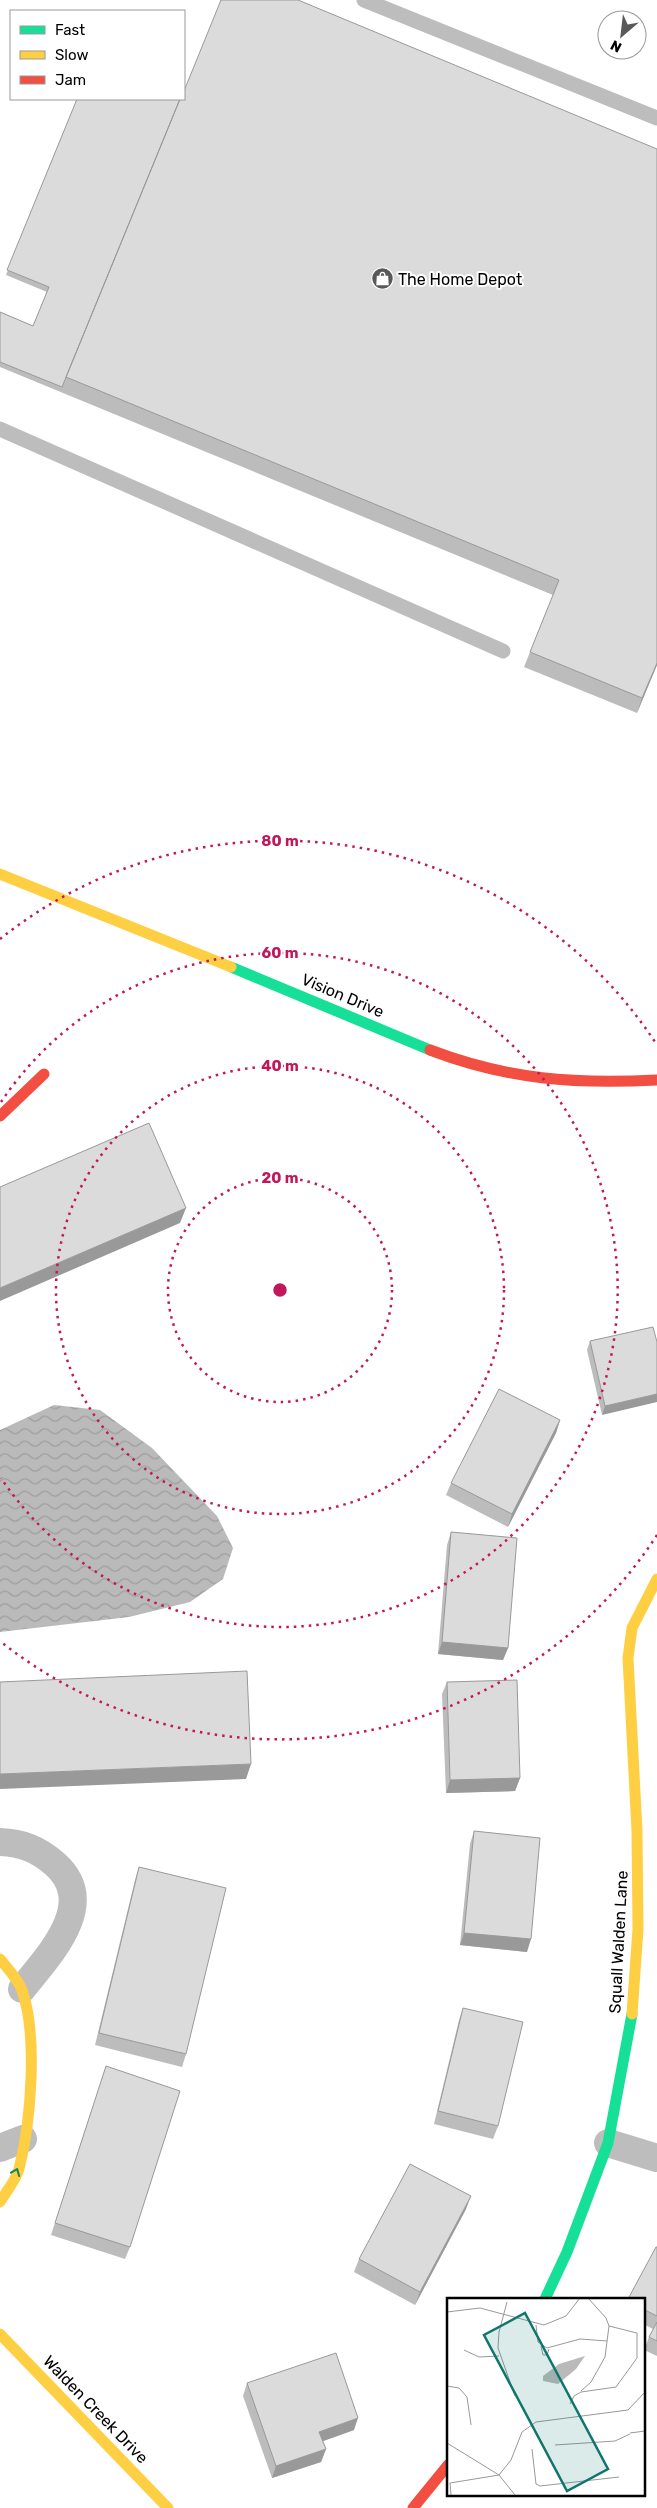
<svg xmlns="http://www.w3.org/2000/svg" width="657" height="2508" viewBox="0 0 657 2508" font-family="Rubik,sans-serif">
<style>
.water{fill:url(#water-waves)}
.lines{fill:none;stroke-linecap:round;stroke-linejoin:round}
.lane{stroke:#bdbdbd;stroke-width:15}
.street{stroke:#bdbdbd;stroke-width:28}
.fast{stroke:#16e098;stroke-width:11}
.slow{stroke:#ffcf43;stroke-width:11}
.jam{stroke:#f24e42;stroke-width:11}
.wall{fill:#bcbcbc}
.shaded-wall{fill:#999}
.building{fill:#dbdbdb;stroke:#999}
.oneway{stroke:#0d865b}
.ring{fill:none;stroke:#c2185b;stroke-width:2.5;stroke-dasharray:2.5 5}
.labels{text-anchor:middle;stroke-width:4;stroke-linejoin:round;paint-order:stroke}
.poi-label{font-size:16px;fill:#000;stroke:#fff;text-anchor:start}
.street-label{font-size:16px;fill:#000;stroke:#fff}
.inset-road{fill:none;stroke:#999;stroke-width:1}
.view{fill:#0f766e;fill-opacity:0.15;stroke:#0f766e;stroke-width:2.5}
.inset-edge{fill:none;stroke:#000;stroke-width:2.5}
.centre{fill:#c2185b;stroke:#fff;stroke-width:2.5}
.ring-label{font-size:15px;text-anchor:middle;font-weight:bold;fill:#c2185b;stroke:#fff;stroke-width:4;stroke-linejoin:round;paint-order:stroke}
</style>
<defs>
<pattern id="water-waves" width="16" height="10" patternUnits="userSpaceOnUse" patternTransform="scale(1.25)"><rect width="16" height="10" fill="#bababa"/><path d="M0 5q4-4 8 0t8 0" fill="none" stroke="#9e9e9e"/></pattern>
</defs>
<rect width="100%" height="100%" fill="#fff"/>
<path class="water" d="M 54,1405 L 100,1410 L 152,1448 L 217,1516 L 233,1548 L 223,1579 L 190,1602 L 129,1617 L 0,1632 L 0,1430 Z"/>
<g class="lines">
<path class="lane" d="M 364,0 L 657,118
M 0,429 L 503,651"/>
<path class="street" d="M 0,1842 C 22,1843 38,1849 55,1864 C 100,1904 48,1956 22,1989
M 608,2143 L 657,2158
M 0,2148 L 23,2139"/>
<path class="fast" d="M 231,967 L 430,1050
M 545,2299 L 567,2252 L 608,2143 L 632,2014"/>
<path class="slow" d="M 0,874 L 231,967
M 0,1959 C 7,1968 18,1979 22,1990 C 38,2036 31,2122 19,2169 C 16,2180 6,2192 0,2202
M 632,2014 L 638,1929 L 637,1831 L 628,1658 L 632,1628 L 657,1579
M 0,2334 L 168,2508"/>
<path class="jam" d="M 430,1050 C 509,1080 574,1084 657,1080
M 0,1116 L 44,1074
M 413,2508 L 448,2465"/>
</g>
<path class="wall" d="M 77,99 L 657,149 L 657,665 L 637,713 L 524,667 L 553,595 L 0,367 L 0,312 L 33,326 L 47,292 L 6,275 Z
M 590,1341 L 657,1342 L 602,1415 L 587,1350 Z
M 560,1420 L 556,1433 L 508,1527 L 446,1495 L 451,1483 Z
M 451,1532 L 508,1648 L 503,1660 L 438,1654 L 447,1545 Z
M 447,1682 L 520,1778 L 515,1791 L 446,1793 L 442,1694 Z
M 474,1831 L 527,1952 L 460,1945 L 470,1844 Z
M 139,1867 L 186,2054 L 182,2067 L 95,2045 L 135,1880 Z
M 463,2008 L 498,2126 L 493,2139 L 434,2124 L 459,2020 Z
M 106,2066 L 130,2247 L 125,2259 L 51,2235 Z
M 466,2209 L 415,2305 L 354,2272 L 359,2259 Z
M 657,2247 L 657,2356 L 644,2350 L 649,2337 L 653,2329 L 643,2324 L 643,2299 Z
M 247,2383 L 354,2430 L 323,2441 L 326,2449 L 321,2462 L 272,2478 L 243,2396 Z"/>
<path class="shaded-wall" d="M 657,663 L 657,665 L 637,713 L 642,698 Z
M 186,1208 L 180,1223 L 0,1301 L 0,1288 Z
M 657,1394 L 657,1402 L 602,1415 L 605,1406 Z
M 560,1420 L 556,1433 L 508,1527 L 512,1514 Z
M 442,1642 L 508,1648 L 503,1660 L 438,1654 Z
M 251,1764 L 246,1779 L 0,1789 L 0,1774 Z
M 520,1778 L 515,1791 L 446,1793 L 450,1780 Z
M 464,1933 L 531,1939 L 527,1952 L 460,1945 Z
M 471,2196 L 466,2209 L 415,2305 L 420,2292 Z
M 358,2418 L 354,2430 L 315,2444 L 319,2432 Z
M 326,2449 L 321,2462 L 272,2478 L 276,2466 Z"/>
<path class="building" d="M 221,0 L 298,0 L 657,149 L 657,663 L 642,698 L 530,652 L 559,580 L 66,377 L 180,99 L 184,99 L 184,91 Z
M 77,99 L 180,99 L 62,387 L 0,362 L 0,312 L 33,326 L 49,287 L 7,270 Z
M 149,1123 L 186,1208 L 0,1288 L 0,1187 Z
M 653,1327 L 657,1342 L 657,1394 L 605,1406 L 590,1341 Z
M 499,1389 L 560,1420 L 512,1514 L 451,1483 Z
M 451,1532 L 517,1538 L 508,1648 L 442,1642 Z
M 247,1671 L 251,1764 L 0,1774 L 0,1682 Z
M 517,1680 L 520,1778 L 450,1780 L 447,1682 Z
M 474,1831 L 540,1838 L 531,1939 L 464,1933 Z
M 139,1867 L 226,1888 L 186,2054 L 99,2033 Z
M 463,2008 L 523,2022 L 498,2126 L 438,2111 Z
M 106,2066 L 180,2091 L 130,2247 L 55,2223 Z
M 410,2164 L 471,2196 L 420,2292 L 359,2259 Z
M 656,2247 L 657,2247 L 657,2316 L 643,2309 L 643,2299 L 628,2299 Z
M 657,2322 L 657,2341 L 649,2337 Z
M 336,2353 L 358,2418 L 319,2432 L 326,2449 L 276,2466 L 247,2383 Z"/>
<defs><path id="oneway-chevron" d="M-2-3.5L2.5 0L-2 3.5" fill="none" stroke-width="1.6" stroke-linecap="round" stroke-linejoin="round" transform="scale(1.25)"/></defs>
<use class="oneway" href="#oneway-chevron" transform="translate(16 2172) rotate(-68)"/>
<g class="ring">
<circle cx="280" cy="1290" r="112"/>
<circle cx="280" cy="1290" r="224"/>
<path d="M1 1102A337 337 0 1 1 1 1478"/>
<path d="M657 1535A449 449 0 0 1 0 1641M0 939A449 449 0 0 1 657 1045"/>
</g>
<defs>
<symbol id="shop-disc" viewBox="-11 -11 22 22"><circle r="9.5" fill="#595959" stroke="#fff"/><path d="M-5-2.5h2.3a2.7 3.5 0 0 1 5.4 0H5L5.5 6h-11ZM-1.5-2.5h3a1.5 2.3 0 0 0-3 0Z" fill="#fff"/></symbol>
</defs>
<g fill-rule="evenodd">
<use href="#shop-disc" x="370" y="266" width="25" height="25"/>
</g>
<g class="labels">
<g class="poi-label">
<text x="398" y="285">The Home Depot</text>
</g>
<g class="street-label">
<text transform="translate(343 995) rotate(23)" y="6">Vision Drive</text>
<text transform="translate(618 1942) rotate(-87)" y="6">Squall Walden Lane</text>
<text transform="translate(96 2409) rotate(46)" y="6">Walden Creek Drive</text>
</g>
</g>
<g transform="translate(447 2298)">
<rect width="198" height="198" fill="#fff"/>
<path d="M 138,58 L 129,71 L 111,86 L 96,83 L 96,78 L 112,66 Z" fill="#bababa"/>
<path class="inset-road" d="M 60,4 L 52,34 L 51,50 L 68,98M 0,14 L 33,10 L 97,27 L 119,18 L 133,0M 89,27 L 91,44 L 100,50 L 133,41 L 160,43M 94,48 L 96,57 L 100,57 L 102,51M 17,52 L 32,59 L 52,58M 0,88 L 12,90 L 20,99 L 24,127M 134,93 L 144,84 L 158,59 L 162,28 L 159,20 L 141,0M 123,106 L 127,98 L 134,94 L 169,89 L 190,60 L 190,35 L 162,28M 183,135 L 198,133M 0,145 L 52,177 L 68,197M 108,147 L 168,143 L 183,136M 85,151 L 89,186 L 93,188 L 172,179M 4,197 L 3,185 L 52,177 L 64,162 L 75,134 L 89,124 L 181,112 L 198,94"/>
<path class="view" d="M 78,15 L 161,171 L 120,193 L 37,37 Z"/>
<rect width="198" height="198" class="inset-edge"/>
</g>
<circle cx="280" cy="1290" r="8" class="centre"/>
<g class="ring-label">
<text x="280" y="846">80 m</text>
<text x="280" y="958">60 m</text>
<text x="280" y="1071">40 m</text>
<text x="280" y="1183">20 m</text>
</g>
<rect x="10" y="10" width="175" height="90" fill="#ffffff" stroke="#999999"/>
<rect x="20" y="26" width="25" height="8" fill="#16e098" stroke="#999999"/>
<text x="55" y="35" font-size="15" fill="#000000">Fast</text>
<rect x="20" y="51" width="25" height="8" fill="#ffcf43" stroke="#999999"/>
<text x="55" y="60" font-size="15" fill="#000000">Slow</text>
<rect x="20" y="76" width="25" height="8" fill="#f24e42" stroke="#999999"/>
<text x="55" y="85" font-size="15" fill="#000000">Jam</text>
<g transform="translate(622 35) rotate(208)"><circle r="24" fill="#ffffff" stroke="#999999"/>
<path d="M0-4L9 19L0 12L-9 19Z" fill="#595959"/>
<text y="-8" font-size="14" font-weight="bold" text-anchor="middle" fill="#000000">N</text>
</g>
</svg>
